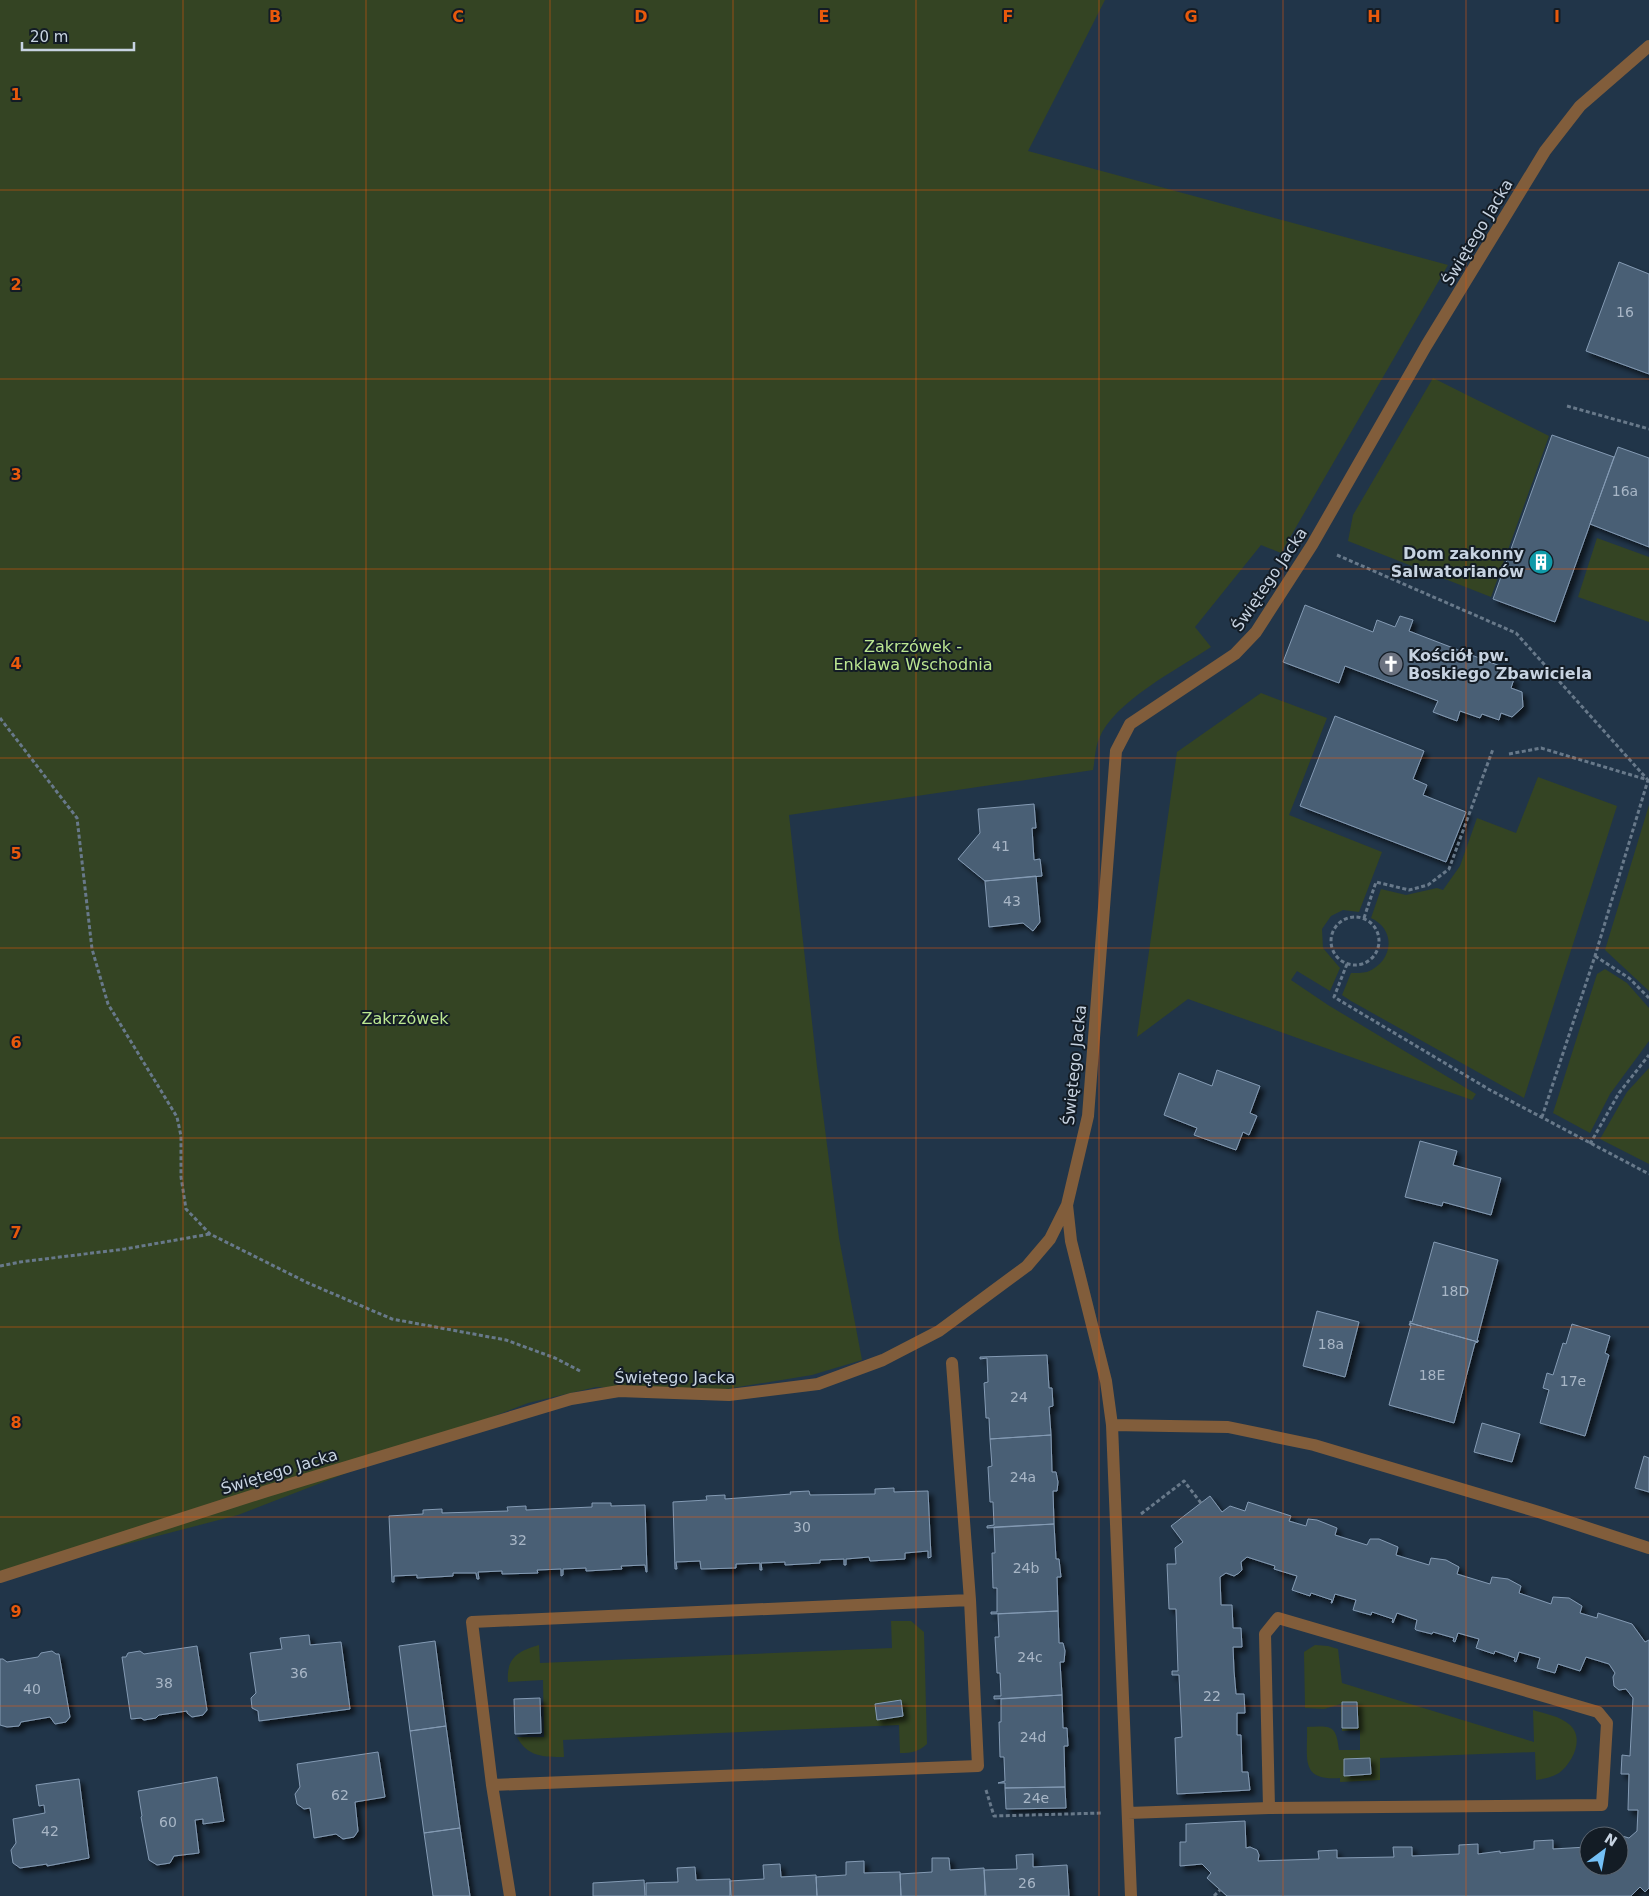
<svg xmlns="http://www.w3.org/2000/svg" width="1649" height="1896" viewBox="0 0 1649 1896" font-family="'DejaVu Sans',sans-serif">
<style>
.green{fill:#344423}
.building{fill:#495e74;stroke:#849bb4;filter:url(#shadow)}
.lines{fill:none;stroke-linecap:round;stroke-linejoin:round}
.path{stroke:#68798a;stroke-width:3;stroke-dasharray:4 2.5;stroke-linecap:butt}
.minor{stroke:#815d3b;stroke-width:12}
.grid{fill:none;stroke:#e8590c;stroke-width:1;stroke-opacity:0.55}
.labels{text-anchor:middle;stroke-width:4;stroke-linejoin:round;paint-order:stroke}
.number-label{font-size:14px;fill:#a8b6c6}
.street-label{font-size:16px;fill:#c7d3e1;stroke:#131c25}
.poi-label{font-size:16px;font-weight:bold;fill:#c7d3e1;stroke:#131c25;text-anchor:end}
.park-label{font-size:16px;fill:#bbe691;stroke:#131c25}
.grid-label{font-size:16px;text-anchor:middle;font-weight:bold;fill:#e8590c;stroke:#131c25;stroke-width:4;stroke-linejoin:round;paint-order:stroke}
</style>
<defs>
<filter id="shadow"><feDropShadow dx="4.5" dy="4.5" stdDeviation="2.5" flood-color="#0009"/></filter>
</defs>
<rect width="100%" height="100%" fill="#213549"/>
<path class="green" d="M 0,0 L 1105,0 L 1028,151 L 1448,265 L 1281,553 L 1261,545 L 1195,627 L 1211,647 C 1178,669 1113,702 1099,739 C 1095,748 1095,760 1093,770 L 789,815 L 817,1067 L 839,1238 L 862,1360 L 812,1375 L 702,1393 L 596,1387 L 528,1403 L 238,1515 L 0,1577 Z
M 1433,378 L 1549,436 L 1491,597 L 1348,541 L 1353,515 Z
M 1597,538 L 1649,557 L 1649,622 L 1578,597 Z
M 1261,693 L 1327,718 L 1289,815 L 1382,852 L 1359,912 L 1343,910 L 1331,916 L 1322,929 L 1323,948 L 1340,968 L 1330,991 L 1297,971 L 1291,980 L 1328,1005 L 1476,1094 L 1472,1100 L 1188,999 L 1137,1037 L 1177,752 Z
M 1538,777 L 1617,806 L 1524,1098 L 1351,1001 L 1342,995 L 1351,973 C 1356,973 1362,973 1367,972 C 1393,962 1397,930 1371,918 L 1381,889 L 1406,895 L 1437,888 L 1443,890 L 1460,866 L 1477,818 L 1516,833 Z
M 1649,805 L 1649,991 L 1605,950 Z
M 1605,969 L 1627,983 L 1649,1008 L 1649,1041 L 1610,1094 L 1590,1133 L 1553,1113 L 1597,974 Z
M 1649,1068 L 1649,1164 L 1600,1139 L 1627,1092 Z
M 891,1621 L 911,1621 L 924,1632 L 927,1744 C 918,1752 912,1753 900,1753 L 899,1725 L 563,1740 L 564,1757 C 544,1757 527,1757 517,1737 L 544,1737 L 543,1680 L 508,1682 C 506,1658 518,1651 539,1645 L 540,1663 L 892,1648 Z
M 1315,1645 L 1328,1646 L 1338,1649 L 1342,1683 L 1534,1742 L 1533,1710 C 1546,1714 1560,1716 1570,1725 C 1585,1739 1572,1763 1559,1773 C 1552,1777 1544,1779 1536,1780 L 1535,1752 L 1380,1758 L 1380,1780 L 1340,1782 L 1340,1778 C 1299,1781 1308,1758 1307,1727 C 1331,1726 1336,1724 1339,1750 L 1360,1750 L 1360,1730 L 1342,1731 L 1341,1704 L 1324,1709 L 1305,1708 L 1304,1652 Z"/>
<path class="building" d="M 1619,262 L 1649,274 L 1649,374 L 1586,351 Z
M 1552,435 L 1614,457 L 1555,622 L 1493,599 Z
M 1618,447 L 1649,458 L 1649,547 L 1590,524 Z
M 1305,605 L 1373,632 L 1377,620 L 1395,627 L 1400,616 L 1413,620 L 1409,631 L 1500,666 L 1498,672 L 1514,679 L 1511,688 L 1522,692 L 1523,707 L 1512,717 L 1501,713 L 1499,720 L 1482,714 L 1480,718 L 1460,711 L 1457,721 L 1433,712 L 1438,701 L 1345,666 L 1339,683 L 1283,662 Z
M 1335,716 L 1424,751 L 1413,779 L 1427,785 L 1423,795 L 1466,812 L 1446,862 L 1300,806 Z
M 1034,804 L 1036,828 L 1032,828 L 1034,860 L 1040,859 L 1042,876 L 985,881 L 958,859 L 980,833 L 978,809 Z
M 1036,876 L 1040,922 L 1033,931 L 1023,923 L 989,927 L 985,881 Z
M 1217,1070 L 1260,1086 L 1250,1113 L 1257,1116 L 1249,1135 L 1243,1132 L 1236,1150 L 1194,1135 L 1197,1128 L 1164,1115 L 1179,1073 L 1212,1086 Z
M 1420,1141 L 1457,1151 L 1453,1165 L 1501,1178 L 1491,1215 L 1443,1202 L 1442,1206 L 1405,1197 Z
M 1434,1242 L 1498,1260 L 1477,1340 L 1478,1340 L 1478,1342 L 1410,1323 L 1410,1321 L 1412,1322 Z
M 1317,1311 L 1359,1322 L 1345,1377 L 1303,1366 Z
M 1410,1323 L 1478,1342 L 1475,1343 L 1454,1423 L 1389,1405 L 1411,1325 L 1409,1325 Z
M 1572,1324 L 1610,1336 L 1605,1353 L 1609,1355 L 1585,1436 L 1540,1423 L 1549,1390 L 1543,1388 L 1547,1373 L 1553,1375 L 1563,1343 L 1566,1344 Z
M 1047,1355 L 1049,1388 L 1052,1388 L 1053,1406 L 1049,1407 L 1051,1435 L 990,1439 L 989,1418 L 986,1418 L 984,1383 L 988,1382 L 987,1358 L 980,1359 L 980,1357 Z
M 1482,1423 L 1520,1434 L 1512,1462 L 1474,1452 Z
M 1051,1435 L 1052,1472 L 1056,1472 L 1058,1482 L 1057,1491 L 1053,1491 L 1054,1524 L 987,1528 L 987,1526 L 994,1525 L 993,1502 L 990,1502 L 988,1467 L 992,1466 L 990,1439 Z
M 1644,1456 L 1649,1458 L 1649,1492 L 1635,1488 Z
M 894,1488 L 894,1492 L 928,1491 L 931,1557 L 928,1558 L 928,1551 L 905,1553 L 905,1559 L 870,1561 L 869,1557 L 846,1559 L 846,1565 L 844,1565 L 844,1559 L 820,1560 L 820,1563 L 785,1565 L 785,1562 L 761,1563 L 762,1570 L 760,1570 L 760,1563 L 736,1564 L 736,1568 L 701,1569 L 700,1561 L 676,1562 L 677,1569 L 675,1569 L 673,1502 L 707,1500 L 706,1496 L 725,1495 L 725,1499 L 791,1494 L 790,1492 L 809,1491 L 810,1495 L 875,1494 L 875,1489 Z
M 1210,1496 L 1222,1512 L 1230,1506 L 1245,1511 L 1248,1502 L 1291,1516 L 1289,1521 L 1306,1526 L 1308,1519 L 1317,1520 L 1337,1528 L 1335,1535 L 1367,1545 L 1370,1539 L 1379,1539 L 1398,1547 L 1396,1555 L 1429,1565 L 1431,1558 L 1446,1560 L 1459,1567 L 1457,1574 L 1490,1584 L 1492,1577 L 1508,1579 L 1521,1586 L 1519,1593 L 1551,1604 L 1553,1597 L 1569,1598 L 1582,1606 L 1580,1613 L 1597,1618 L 1598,1613 L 1632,1624 L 1645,1642 L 1649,1640 L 1649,1888 L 1645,1892 L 1640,1887 L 1631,1896 L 1227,1896 L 1207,1878 L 1211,1873 L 1202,1864 L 1180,1866 L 1180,1842 L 1186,1842 L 1186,1824 L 1245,1821 L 1246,1848 L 1250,1847 L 1257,1850 L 1259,1855 L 1258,1861 L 1319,1859 L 1318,1851 L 1337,1850 L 1337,1858 L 1394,1857 L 1393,1847 L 1412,1847 L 1412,1856 L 1459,1854 L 1459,1845 L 1478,1844 L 1478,1854 L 1500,1851 L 1500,1853 L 1534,1849 L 1534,1841 L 1553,1840 L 1553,1849 L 1587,1847 L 1587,1860 L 1589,1860 L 1589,1866 L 1619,1866 L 1619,1838 L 1622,1836 L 1629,1838 L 1637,1831 L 1638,1810 L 1628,1810 L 1629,1774 L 1621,1774 L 1622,1755 L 1630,1756 L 1633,1698 L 1626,1689 L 1619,1690 L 1614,1686 L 1613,1677 L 1615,1673 L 1609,1664 L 1586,1657 L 1580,1671 L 1558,1664 L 1555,1673 L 1537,1668 L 1540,1658 L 1519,1652 L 1516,1662 L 1514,1661 L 1515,1658 L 1495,1651 L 1494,1654 L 1476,1648 L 1479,1639 L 1458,1633 L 1455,1642 L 1453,1641 L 1454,1638 L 1433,1632 L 1432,1634 L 1416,1630 L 1415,1629 L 1417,1620 L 1397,1613 L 1393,1623 L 1392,1622 L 1393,1619 L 1372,1612 L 1371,1615 L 1353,1610 L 1356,1600 L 1335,1594 L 1332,1603 L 1331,1603 L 1332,1600 L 1311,1593 L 1310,1596 L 1292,1590 L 1297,1576 L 1274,1569 L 1275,1566 L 1247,1557 L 1241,1562 L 1242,1570 L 1239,1573 L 1234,1576 L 1226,1573 L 1220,1577 L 1221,1605 L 1232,1605 L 1233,1628 L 1241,1628 L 1242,1647 L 1233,1647 L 1234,1671 L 1236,1694 L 1244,1694 L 1245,1713 L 1237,1713 L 1237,1735 L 1241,1735 L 1242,1772 L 1248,1772 L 1250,1790 L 1177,1794 L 1175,1738 L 1182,1737 L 1179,1675 L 1172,1675 L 1172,1671 L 1178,1671 L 1176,1609 L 1169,1609 L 1167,1564 L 1176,1564 L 1175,1548 L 1183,1542 L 1171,1526 Z
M 592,1503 L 611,1503 L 611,1506 L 645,1505 L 647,1572 L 646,1572 L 645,1565 L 621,1566 L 622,1569 L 586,1571 L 586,1568 L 563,1569 L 563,1575 L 561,1576 L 561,1569 L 537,1570 L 538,1573 L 502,1574 L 502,1571 L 478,1572 L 479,1579 L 477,1579 L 476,1573 L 453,1573 L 453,1576 L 417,1578 L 417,1575 L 394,1576 L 394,1582 L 392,1582 L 389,1516 L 423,1514 L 423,1510 L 442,1509 L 442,1513 L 508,1511 L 507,1507 L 526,1506 L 526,1510 L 592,1507 Z
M 1054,1524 L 1056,1559 L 1059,1559 L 1061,1577 L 1057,1577 L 1058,1611 L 991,1614 L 991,1612 L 997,1612 L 997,1588 L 993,1588 L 992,1553 L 995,1553 L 994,1527 Z
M 1058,1611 L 1059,1643 L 1063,1643 L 1065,1651 L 1064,1662 L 1060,1662 L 1062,1695 L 994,1699 L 994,1696 L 1001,1696 L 1000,1673 L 997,1673 L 995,1637 L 999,1637 L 998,1614 Z
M 309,1635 L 310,1645 L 341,1642 L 350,1709 L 259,1721 L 258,1711 L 252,1708 L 251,1698 L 256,1693 L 250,1653 L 282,1649 L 280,1638 Z
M 435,1641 L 446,1726 L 410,1731 L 399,1646 Z
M 197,1646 L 207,1710 L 203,1715 L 192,1717 L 187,1713 L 187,1711 L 159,1715 L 156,1718 L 144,1720 L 141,1718 L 131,1719 L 122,1657 L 126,1657 L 128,1653 L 140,1651 L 144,1654 Z
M 52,1651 L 56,1654 L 59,1654 L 70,1717 L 66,1722 L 55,1724 L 50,1717 L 21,1722 L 19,1726 L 7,1727 L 0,1725 L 0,1659 L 3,1659 L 7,1662 L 38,1657 L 41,1653 Z
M 1062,1695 L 1063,1728 L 1067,1728 L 1068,1746 L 1064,1746 L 1065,1787 L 1005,1788 L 1005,1783 L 998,1783 L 1005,1781 L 1004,1757 L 1000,1757 L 999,1722 L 1001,1722 L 1001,1699 Z
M 540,1698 L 541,1733 L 515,1734 L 514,1699 Z
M 901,1700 L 903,1716 L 877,1720 L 875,1704 Z
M 1342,1702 L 1357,1702 L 1358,1728 L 1342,1728 Z
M 446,1726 L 460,1828 L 424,1833 L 410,1731 Z
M 378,1752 L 385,1797 L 355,1802 L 358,1831 L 354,1837 L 343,1839 L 336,1834 L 314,1838 L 310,1808 L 304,1809 L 297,1804 L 295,1794 L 300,1787 L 297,1764 Z
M 1370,1758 L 1371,1774 L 1344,1776 L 1344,1759 Z
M 217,1777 L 224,1821 L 203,1824 L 203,1819 L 195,1820 L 199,1853 L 174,1856 L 170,1863 L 157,1865 L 149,1860 L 141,1817 L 142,1816 L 138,1791 Z
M 79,1779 L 89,1858 L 47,1866 L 47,1864 L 20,1868 L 13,1863 L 11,1850 L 16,1843 L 13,1819 L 45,1813 L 44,1805 L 39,1806 L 36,1785 Z
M 1065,1787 L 1066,1808 L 1006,1809 L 1005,1788 Z
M 460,1828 L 470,1896 L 433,1896 L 424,1833 Z
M 1033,1854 L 1033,1867 L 1067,1865 L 1069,1896 L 986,1896 L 984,1870 L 1017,1869 L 1016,1855 Z
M 932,1858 L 949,1858 L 950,1870 L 984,1868 L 985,1896 L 901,1896 L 900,1874 L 932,1872 Z
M 864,1861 L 864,1873 L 900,1872 L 901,1896 L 817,1896 L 816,1877 L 846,1875 L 846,1862 Z
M 780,1864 L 781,1877 L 816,1875 L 817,1896 L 731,1896 L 730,1881 L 764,1879 L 763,1865 Z
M 695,1867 L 696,1880 L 730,1879 L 730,1896 L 646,1896 L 646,1883 L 678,1882 L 677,1868 Z
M 644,1880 L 645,1896 L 593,1896 L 593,1883 Z"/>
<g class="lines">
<path class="path" d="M 1567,406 L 1649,429
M 1337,555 L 1516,633 L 1647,779
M 0,718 L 77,818 L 92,949 L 108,1004 L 177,1117 L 181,1136 L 181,1177 L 186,1209 L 210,1234 L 308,1283 L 392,1319 L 506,1340 L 555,1358 L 580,1371
M 1509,754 L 1541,748 L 1648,780 L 1595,956 L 1542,1117
M1331 941a24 24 0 1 1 48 0a24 24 0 1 1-48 0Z
M 1364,918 L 1376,882 L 1409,890 L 1428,885 L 1449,869 L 1493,749
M 1595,956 L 1629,978 L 1649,998
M 1347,964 L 1334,997 L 1490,1090 L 1649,1174
M 1590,1144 L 1619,1093 L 1649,1055
M 0,1266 L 20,1262 L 125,1249 L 210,1234
M 1141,1514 L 1184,1481 L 1201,1503
M 986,1790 L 994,1816 L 1103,1813
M 1214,1896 L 1220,1890"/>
<path class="minor" d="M 1067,1205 L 1071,1241 L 1106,1381 L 1112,1425 L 1131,1896
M 1112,1425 L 1228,1427 L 1314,1445 L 1542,1513 L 1649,1548
M 0,1577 L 267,1491 L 571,1399 L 619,1391 L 729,1395 L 818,1384 L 883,1360 L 939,1331 L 1027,1266 L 1050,1239 L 1067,1205 L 1088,1116 L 1116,751 L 1130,724 L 1235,654 L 1256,632 L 1312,545 L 1426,346 L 1545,151 L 1580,106 L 1649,46
M 492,1785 L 978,1766 L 970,1600 L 952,1363
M 1128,1813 L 1269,1808 L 1265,1634 L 1278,1618 L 1598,1712 L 1607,1723 L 1602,1805 L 1269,1808
M 510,1896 L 492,1785 L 472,1622 L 970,1600"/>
</g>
<path class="grid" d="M 183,0 L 183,1896M 366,0 L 366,1896M 550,0 L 550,1896M 733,0 L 733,1896M 916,0 L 916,1896M 1099,0 L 1099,1896M 1283,0 L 1283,1896M 1466,0 L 1466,1896M 0,190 L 1649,190M 0,379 L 1649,379M 0,569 L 1649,569M 0,758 L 1649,758M 0,948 L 1649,948M 0,1138 L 1649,1138M 0,1327 L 1649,1327M 0,1517 L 1649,1517M 0,1706 L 1649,1706"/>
<defs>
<symbol id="building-disc" viewBox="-11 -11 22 22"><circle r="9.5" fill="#0f9aa8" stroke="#131c25"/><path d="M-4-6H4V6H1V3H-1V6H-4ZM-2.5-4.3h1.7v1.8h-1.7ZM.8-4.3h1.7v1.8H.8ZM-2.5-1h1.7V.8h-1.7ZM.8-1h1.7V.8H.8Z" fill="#fff"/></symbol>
<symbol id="church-disc" viewBox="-11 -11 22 22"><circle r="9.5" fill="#6b7280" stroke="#131c25"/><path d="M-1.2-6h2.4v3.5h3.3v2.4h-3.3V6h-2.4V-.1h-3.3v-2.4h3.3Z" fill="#fff"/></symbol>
</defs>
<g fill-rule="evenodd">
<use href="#building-disc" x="1527" y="548" width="28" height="28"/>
<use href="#church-disc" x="1377" y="650" width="28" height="28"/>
</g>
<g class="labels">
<g class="number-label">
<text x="1625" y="317">16</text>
<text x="1625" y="496">16a</text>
<text x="1001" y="851">41</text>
<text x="1012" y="906">43</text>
<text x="1455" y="1296">18D</text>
<text x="1331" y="1349">18a</text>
<text x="1432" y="1380">18E</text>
<text x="1573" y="1386">17e</text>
<text x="1019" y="1402">24</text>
<text x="1023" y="1482">24a</text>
<text x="802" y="1532">30</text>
<text x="518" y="1545">32</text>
<text x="1026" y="1573">24b</text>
<text x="1030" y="1662">24c</text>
<text x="299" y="1678">36</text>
<text x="164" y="1688">38</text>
<text x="32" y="1694">40</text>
<text x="1212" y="1701">22</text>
<text x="1033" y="1742">24d</text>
<text x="340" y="1800">62</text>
<text x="1036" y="1803">24e</text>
<text x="168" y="1827">60</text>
<text x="50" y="1836">42</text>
<text x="1027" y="1888">26</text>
</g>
<g class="street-label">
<text transform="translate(1477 232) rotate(-59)" y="6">Świętego Jacka</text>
<text transform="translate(1269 579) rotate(-56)" y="6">Świętego Jacka</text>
<text transform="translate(1074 1065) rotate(-84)" y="6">Świętego Jacka</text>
<text x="675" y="1383">Świętego Jacka</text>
<text transform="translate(279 1471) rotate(-17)" y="6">Świętego Jacka</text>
</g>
<g class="poi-label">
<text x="1524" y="559">Dom zakonny<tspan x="1524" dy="18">Salwatorianów</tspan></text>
<text x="1408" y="661" text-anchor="start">Kościół pw.<tspan x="1408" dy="18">Boskiego Zbawiciela</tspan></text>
</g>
<g class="park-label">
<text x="913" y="652">Zakrzówek -<tspan x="913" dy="18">Enklawa Wschodnia</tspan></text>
<text x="405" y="1024">Zakrzówek</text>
</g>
</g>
<g class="grid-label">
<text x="275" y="22">B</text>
<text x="458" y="22">C</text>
<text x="641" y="22">D</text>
<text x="824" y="22">E</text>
<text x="1008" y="22">F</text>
<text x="1191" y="22">G</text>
<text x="1374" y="22">H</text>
<text x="1557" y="22">I</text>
<text x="16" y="100">1</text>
<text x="16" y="290">2</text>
<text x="16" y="480">3</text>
<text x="16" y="669">4</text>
<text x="16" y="859">5</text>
<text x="16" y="1048">6</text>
<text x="16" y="1238">7</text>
<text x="16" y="1428">8</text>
<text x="16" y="1617">9</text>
</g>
<g transform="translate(1604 1851) rotate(32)"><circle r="24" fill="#131c25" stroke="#5b6570"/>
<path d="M0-4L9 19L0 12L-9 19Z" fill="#74c0f6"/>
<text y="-8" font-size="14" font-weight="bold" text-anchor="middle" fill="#c7d3e1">N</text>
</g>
<path d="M22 42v8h112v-8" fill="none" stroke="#c7d3e1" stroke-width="2.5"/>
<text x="30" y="42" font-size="15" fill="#c7d3e1" stroke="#131c25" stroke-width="4" paint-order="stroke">20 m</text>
</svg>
